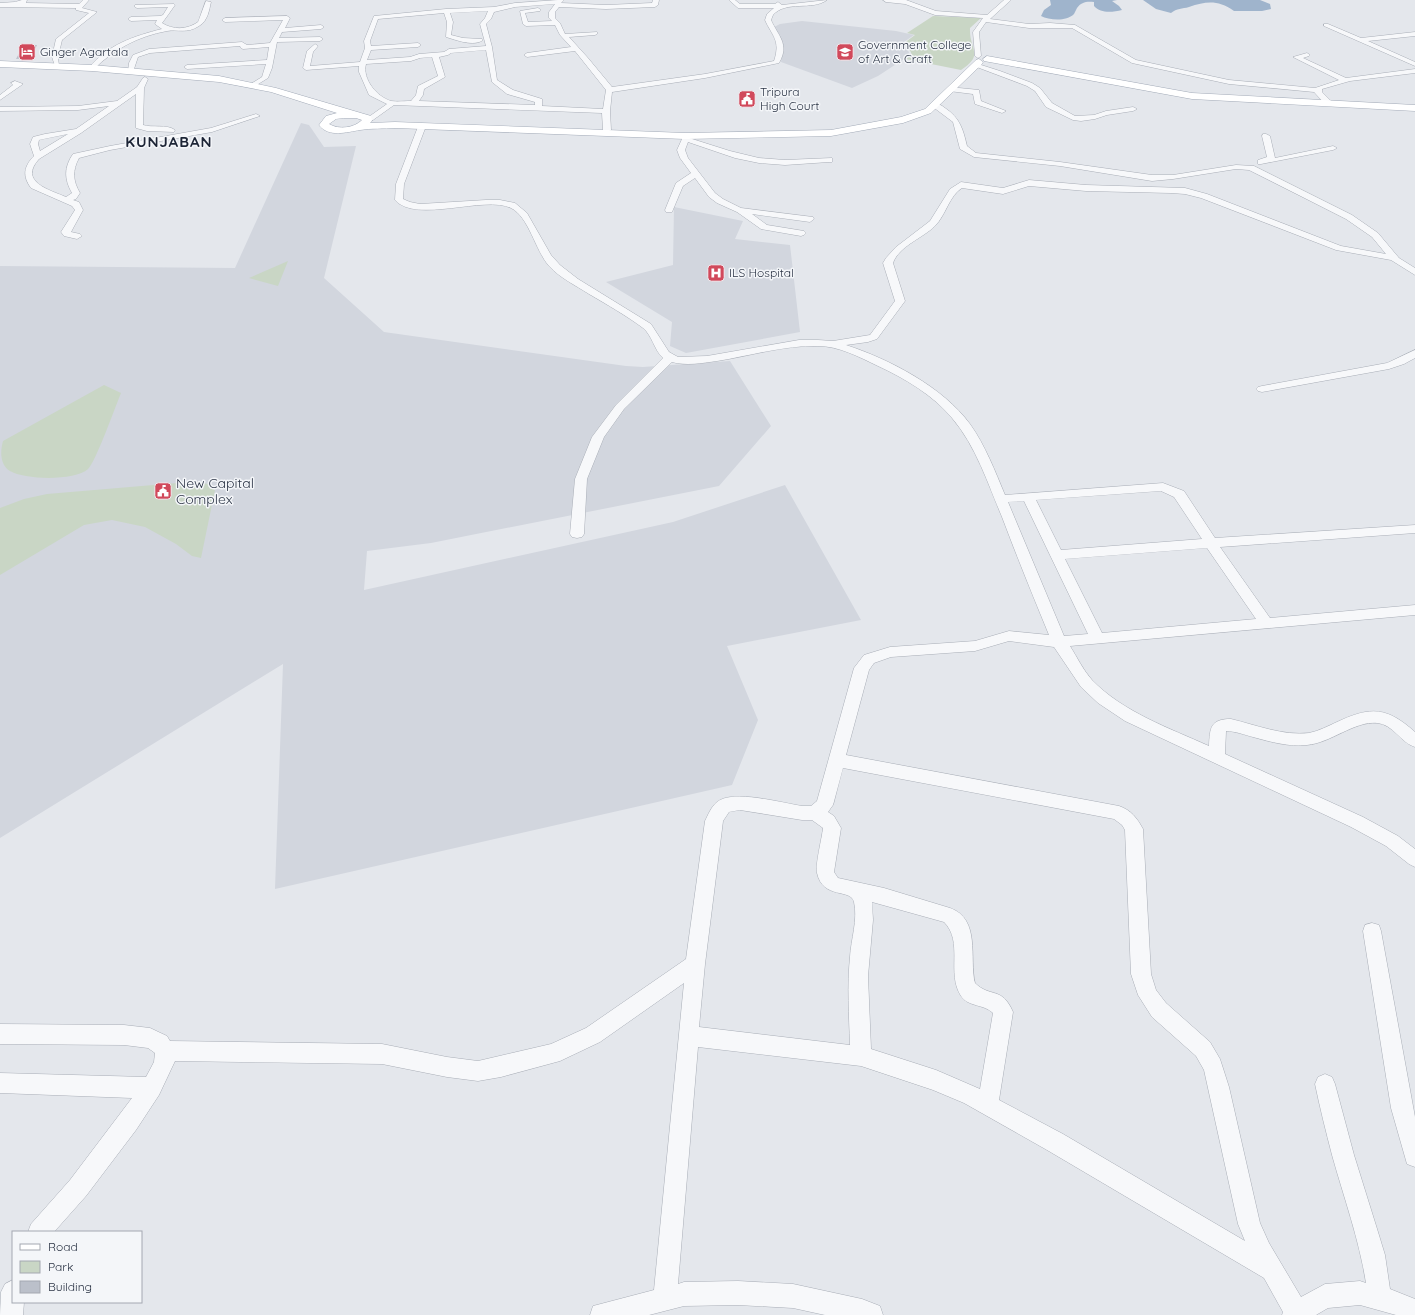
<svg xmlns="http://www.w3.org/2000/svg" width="1415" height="1315" viewBox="0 0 1415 1315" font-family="Quicksand,sans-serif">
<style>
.built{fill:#d2d6de}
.green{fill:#c9d6c5}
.water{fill:#9fb4cc}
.building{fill:#bbc0ca}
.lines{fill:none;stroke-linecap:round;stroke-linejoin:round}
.minor-casing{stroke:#a9aeb7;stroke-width:1}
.major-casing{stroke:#a3abb8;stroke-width:1}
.minor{fill:#f7f8fa;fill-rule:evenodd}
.major{fill:#fff;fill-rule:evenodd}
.labels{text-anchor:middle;stroke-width:3;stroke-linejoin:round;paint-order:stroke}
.far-poi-label{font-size:12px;fill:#2b3445;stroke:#f4f6f9;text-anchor:start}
.poi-label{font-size:14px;fill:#2b3445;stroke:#f4f6f9;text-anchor:start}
.far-district-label{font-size:15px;font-weight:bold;letter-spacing:1px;fill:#1d2536;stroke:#f4f6f9}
</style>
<rect width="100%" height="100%" fill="#e4e7ec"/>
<path class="built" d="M 802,21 L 896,31 L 914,35 L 901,44 L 907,48 L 910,55 L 878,76 L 852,88 L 781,62 L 783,48 L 779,34 L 774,27 L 780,24 Z
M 301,123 L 309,125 L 324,147 L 356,146 L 324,278 L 384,332 L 626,366 L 643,367 L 730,361 L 771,426 L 719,486 L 431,543 L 367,551 L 364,590 L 673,522 L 785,485 L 861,620 L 727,646 L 758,720 L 732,785 L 275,889 L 283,664 L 0,838 L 0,266 L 235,268 Z
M 674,207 L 743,221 L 735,239 L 790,245 L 800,332 L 686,353 L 670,346 L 672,322 L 606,282 L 673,265 Z"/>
<path class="green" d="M 933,16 L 981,18 L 970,28 C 969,51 985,54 961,70 L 906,59 L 912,55 L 909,48 L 903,44 L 915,35 L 907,33 Z
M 288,261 L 278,286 L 249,278 Z
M 104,385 L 121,393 C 116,405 95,464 88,469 C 75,481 25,480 10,471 C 0,465 0,452 3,441 Z
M 189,482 L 209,484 L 215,490 L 201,558 L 192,556 L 176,544 L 145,527 L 112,520 L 84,525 L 0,575 L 0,508 L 24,499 L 47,494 Z"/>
<path class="water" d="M 1050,0 L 1117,0 L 1112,1 L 1119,6 L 1122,10 C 1113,12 1101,14 1094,6 L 1094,2 C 1087,1 1081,2 1077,8 C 1076,10 1075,12 1074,14 C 1066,22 1049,20 1041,16 L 1044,10 L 1051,5 Z
M 1143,0 L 1260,0 L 1270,4 L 1271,9 L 1262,11 L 1234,11 C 1218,0 1207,1 1189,7 C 1182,9 1177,8 1171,13 L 1156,9 Z"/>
<path class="building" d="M 37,45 L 31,58 L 16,59 L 23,46 Z"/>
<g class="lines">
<defs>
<path id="minor" d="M 22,0 L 27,0 L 26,3 L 79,4 L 83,0 L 89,0 L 82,8 L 97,12 L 62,40 L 58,57 L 59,66 L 55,66 L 52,57 L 56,39 L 89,13 L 76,10 L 76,8 L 0,7 L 0,3 L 15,2 Z
M 558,0 L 564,0 L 561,3 L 606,5 L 652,3 L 653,0 L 659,0 L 658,5 L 655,7 L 606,9 L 559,7 L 555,12 L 555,18 L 560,23 L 565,34 L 597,32 L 597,34 L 595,35 L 569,37 L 588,58 L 612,87 L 705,74 L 774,61 C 781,40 772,36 765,20 L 767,14 L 774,8 L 738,8 L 729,0 L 735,0 L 740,4 L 775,4 L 778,2 L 782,5 L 827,0 C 812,11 786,0 773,15 L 771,20 C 778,36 790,44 779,63 L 705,78 L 612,92 L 610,111 L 611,130 L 607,132 L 603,130 L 602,113 L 394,105 L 373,120 L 370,120 L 370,116 L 387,104 L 369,95 L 359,72 L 359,66 L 306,70 L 303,68 L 307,51 L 315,44 L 318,46 L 313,52 L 310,66 L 360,62 L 365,48 L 364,41 L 374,16 L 446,9 L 494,7 L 515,3 ZM 555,4 L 549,12 L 549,18 L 552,21 L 528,22 L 525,13 L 540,11 L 541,10 L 538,8 L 520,11 L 523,24 L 526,26 L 555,25 L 560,35 L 571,47 L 527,53 L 524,55 L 527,57 L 575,51 L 606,90 L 603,109 L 542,106 L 542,99 L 513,90 L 497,80 L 492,47 L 486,24 L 491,19 L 494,12 L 515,7 ZM 488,11 L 485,18 L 480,24 L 486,46 L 449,49 L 444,52 L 419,54 L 410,57 L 367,60 L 371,50 L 418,47 L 421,45 L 418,43 L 371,46 L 370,41 L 378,19 L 444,13 L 447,22 L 446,37 C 456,40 474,47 483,40 L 482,39 L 463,38 L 451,35 L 453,22 L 450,13 ZM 486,50 L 492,82 L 507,94 L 535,102 L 535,105 L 419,101 L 423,95 L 424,89 L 445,77 L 439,57 L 448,55 L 451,53 ZM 432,57 L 438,76 L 418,86 L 416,95 L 411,101 C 405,101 397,102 391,101 C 377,97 362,79 366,64 L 411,61 L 420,58 Z
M 883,0 L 906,0 L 936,11 L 987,15 L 1004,0 L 1011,0 L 990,19 L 1029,24 L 1050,23 L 1075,25 L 1136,60 L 1229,80 L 1315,88 L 1339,80 L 1293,57 L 1307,53 L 1310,55 L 1309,56 L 1303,58 L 1346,78 L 1415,69 L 1415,73 L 1350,81 L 1322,89 L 1322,92 L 1332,102 L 1328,104 L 1325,104 L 1314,92 L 1229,84 L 1132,63 L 1072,28 L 1029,28 L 986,22 L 979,32 L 981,56 L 978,58 L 975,56 L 973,32 L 983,18 L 935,15 L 905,4 L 886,2 Z
M 206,1 L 211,2 C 209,10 208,21 199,26 C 187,34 178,29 167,31 C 139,36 114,49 94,69 L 89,68 C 107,45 134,36 162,29 L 155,24 L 157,20 L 131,21 L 128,19 L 131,17 L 160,16 L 163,15 L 168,7 L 137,8 L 135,7 L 135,5 L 174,4 L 175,5 C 170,12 166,18 162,23 C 173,30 187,30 198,22 Z
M 287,16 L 290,18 L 285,28 L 321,25 L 324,27 L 321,29 L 282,32 L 279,38 L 320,37 L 323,39 L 320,41 L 277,42 L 272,68 L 268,78 L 255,86 L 253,87 L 249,85 L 262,77 L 266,64 L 187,69 L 184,67 L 187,65 L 267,60 L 269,47 L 243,49 L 241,48 L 240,46 L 150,53 L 138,57 L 133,72 L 128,71 L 129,63 L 133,55 L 149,49 L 242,42 L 247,45 L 270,43 L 283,20 L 225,22 L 222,20 L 225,18 Z
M 1324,24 L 1328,24 L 1361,38 L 1415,32 L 1415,36 L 1368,41 L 1415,62 L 1415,66 L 1324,26 Z
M 974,64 L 978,64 L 1000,71 L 1032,83 L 1040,88 L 1052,103 L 1075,116 L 1094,115 L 1106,111 L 1133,107 L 1137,109 L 1133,111 L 1107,115 L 1095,119 L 1081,121 L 1073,120 L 1046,107 L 1035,91 L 1027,86 L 974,66 Z
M 145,77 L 148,79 L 144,88 L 143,125 C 152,128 167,124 175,130 L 174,132 L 147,131 L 136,128 L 136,94 L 81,133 L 39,159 C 18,182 50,190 66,197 L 72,193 C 64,179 64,167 73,154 L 110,146 L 211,128 L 256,114 L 260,116 L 212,132 L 110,150 L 79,158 C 72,171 73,181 80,193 L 76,199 L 73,200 L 79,202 L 83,210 L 71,232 L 80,234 L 82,236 L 77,239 L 64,236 L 61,232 L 75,210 L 72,206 L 31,188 C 22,176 24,166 34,156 L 30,144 L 33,137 L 45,134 L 76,129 L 109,106 L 78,110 L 0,111 L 0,107 L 78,106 L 117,101 L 137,87 L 143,78 ZM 68,134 L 40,151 L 38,144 L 39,140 Z
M 15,81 L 23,84 L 0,100 L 0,95 L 13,85 L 11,83 Z
M 949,87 L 979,90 L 981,101 L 1006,111 L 1002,113 L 975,104 L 973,94 L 949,91 Z
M 933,103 C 938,103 941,105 945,108 C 960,118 963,129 967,146 L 976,153 L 1060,162 L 1152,175 L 1173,175 L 1236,165 L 1254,166 L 1352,215 L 1378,233 L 1399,258 L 1415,268 L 1415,275 L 1391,260 L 1336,250 L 1201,198 L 1185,194 L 1171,193 L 1086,191 L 1029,186 L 1003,194 L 962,188 C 949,196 946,215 935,226 C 923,238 899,246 893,263 L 905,301 L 877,339 L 868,342 L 846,345 C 889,359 943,387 970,424 C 985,445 995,471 1005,495 L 1163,483 L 1184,491 L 1215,538 L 1415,525 L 1415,533 L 1220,547 L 1270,618 L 1415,605 L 1415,615 L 1070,646 C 1077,657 1083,670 1092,680 C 1123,712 1169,728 1209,746 C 1210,728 1210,719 1231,719 C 1256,725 1283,736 1309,733 C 1319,731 1328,726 1337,722 C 1371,706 1387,707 1415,732 L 1415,747 C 1401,743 1393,724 1377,723 C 1354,721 1331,743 1307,745 C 1289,747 1271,742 1253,737 C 1245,735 1235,731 1226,731 L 1225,754 L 1363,817 L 1398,836 L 1415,849 L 1415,867 L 1409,864 L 1386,846 L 1351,827 L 1125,721 L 1098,703 L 1081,687 L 1054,647 L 1009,641 L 975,651 L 891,657 L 874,663 L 869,670 L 846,755 L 1119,806 C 1131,810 1137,818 1143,829 L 1151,974 L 1156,990 L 1166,1003 L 1210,1042 L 1220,1059 L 1229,1087 L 1260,1223 L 1269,1243 L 1301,1297 L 1325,1284 L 1360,1281 L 1366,1283 C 1359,1239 1344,1198 1332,1155 C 1326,1132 1320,1108 1315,1084 L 1318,1077 L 1325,1074 L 1332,1077 L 1335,1084 L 1354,1155 L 1378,1232 L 1385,1255 L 1390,1289 L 1415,1299 L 1415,1315 L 1396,1315 L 1360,1305 L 1328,1308 L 1316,1315 L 1282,1315 L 1283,1312 L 1264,1278 L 1047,1150 L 964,1103 L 933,1090 L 861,1066 L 698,1047 L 678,1284 L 684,1282 L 738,1281 L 793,1284 L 862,1299 L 880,1306 L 883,1315 L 825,1315 L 793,1308 L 738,1305 L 684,1306 L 649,1315 L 590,1315 L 593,1306 L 654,1290 L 684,983 L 600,1042 L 560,1061 L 501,1077 L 478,1081 L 447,1077 L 382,1064 L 175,1061 L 159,1095 L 136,1130 L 86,1196 L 54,1232 L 28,1232 L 31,1224 L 70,1180 L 132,1098 L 0,1093 L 0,1073 L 146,1077 L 154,1062 L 155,1053 L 148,1048 L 124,1045 L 0,1044 L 0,1024 L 124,1025 L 150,1028 L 167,1036 L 170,1041 L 382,1044 L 447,1057 L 478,1061 L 551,1044 L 586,1028 L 686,959 L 705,821 C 708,815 711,807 717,802 C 733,789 782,803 802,806 L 811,806 L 817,801 L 854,668 L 864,655 L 890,647 L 975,641 L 1009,631 L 1049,635 C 1033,596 1017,557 1002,517 C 988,484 976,446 952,418 C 933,395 904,378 878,366 C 859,357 839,346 818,346 C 784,345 750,356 717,361 C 702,363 686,366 672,362 L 624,409 L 604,437 L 587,479 L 584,534 L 582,537 L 577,538 L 572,537 L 570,534 L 575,479 L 592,437 L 616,405 L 663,358 C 654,350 652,335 643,328 C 627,316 606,304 589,294 C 575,285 560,278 549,266 C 535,250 529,217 511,208 C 485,195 416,224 395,200 L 396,184 L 419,124 L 422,124 L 426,126 L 404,184 L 403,199 L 410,202 L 420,204 L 486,200 L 500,200 L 515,203 L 527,213 L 551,255 L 560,265 L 578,279 L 651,324 L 669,352 L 678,357 L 707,356 L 799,340 L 818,340 L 833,341 L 870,335 L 895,301 L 883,263 L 886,258 L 896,247 L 930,221 L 950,189 L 961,182 L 1003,188 L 1029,180 L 1086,185 L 1185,188 L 1207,194 L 1341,246 L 1386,254 L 1372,237 L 1346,219 L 1249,170 L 1236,169 L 1173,179 L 1152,181 L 1060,166 L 974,157 L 960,149 L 953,122 L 933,107 ZM 1161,491 L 1174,497 L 1202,539 L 1061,550 L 1036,500 ZM 1024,501 L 1088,634 L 1064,636 L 1008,502 ZM 1207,548 L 1256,619 L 1102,633 L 1065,559 ZM 843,768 L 1114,819 L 1122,825 L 1125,830 L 1131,974 L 1138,995 L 1152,1017 L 1196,1056 L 1204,1070 L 1238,1224 L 1245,1241 L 1063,1134 L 999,1100 L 1013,1012 C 1002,986 990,998 975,983 C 969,958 981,919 950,908 L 884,888 L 838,878 L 834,872 L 841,828 L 834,816 L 828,812 L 833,805 ZM 740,810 L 802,820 L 812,820 L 823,828 C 822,838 815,865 817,873 C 823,900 851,888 854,902 C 858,920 851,939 850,957 C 847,986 849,1015 850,1045 L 699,1027 L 705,964 L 723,821 L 729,812 ZM 872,902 L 944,922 C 964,942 946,973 961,996 C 968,1007 984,1004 993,1013 L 980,1089 L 936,1070 L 871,1049 L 868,976 L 873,920 Z
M 682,134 L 688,134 L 689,138 L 730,151 L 759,158 L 785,160 L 832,158 L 832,162 L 829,162 L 785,165 L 759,163 L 735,158 L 688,142 L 685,150 L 688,158 L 715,193 L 723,199 L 741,208 L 813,217 L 814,219 L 810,222 L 752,214 L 767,225 L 804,231 L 806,233 L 804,235 L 801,236 L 761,229 L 737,212 L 717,203 L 709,197 L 695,178 L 683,186 L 672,212 L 666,212 L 665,210 L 676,183 L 691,173 L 680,158 L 677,150 L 682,139 Z
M 1263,134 L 1266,134 L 1270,136 L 1275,158 L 1333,146 L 1337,148 L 1333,150 L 1261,164 L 1258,164 L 1258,160 L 1267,157 L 1262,136 Z
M 1415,350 L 1415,358 L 1404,364 L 1389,369 L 1262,392 L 1258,391 L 1256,389 L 1258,387 L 1262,386 L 1387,363 Z
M 1372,923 L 1379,925 L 1381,931 L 1415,1117 L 1415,1167 L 1407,1164 L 1391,1108 L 1363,931 L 1365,925 Z
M 13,1280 L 13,1302 L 24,1302 L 23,1315 L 0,1315 L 1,1292 L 5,1284 Z"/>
<path id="major" d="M 987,56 L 1192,93 L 1415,105 L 1415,111 L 1192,99 L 984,61 L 983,59 Z
M 979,59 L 983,62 L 982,64 L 931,113 L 903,123 L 831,136 L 685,139 L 395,128 C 384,129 371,128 360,130 C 347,132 329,138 319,125 L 326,116 L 337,113 L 271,92 L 219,82 L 92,71 L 0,67 L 0,61 L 92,65 L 219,76 L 276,88 L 371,116 L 372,121 L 370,123 L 395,122 L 685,133 L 831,130 L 901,117 L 925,109 L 976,60 ZM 344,118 L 356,118 L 362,120 C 354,128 339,130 329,124 L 336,119 Z"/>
</defs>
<use href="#minor" class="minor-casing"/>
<use href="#major" class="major-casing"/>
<use href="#minor" class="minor"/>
<use href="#major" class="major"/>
</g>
<defs>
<symbol id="hotel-square" viewBox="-11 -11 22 22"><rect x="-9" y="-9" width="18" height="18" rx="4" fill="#d1495b" stroke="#f4f6f9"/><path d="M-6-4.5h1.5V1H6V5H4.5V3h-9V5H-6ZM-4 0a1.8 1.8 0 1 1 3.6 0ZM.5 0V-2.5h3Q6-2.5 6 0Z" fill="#fff"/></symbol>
<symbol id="university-square" viewBox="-11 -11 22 22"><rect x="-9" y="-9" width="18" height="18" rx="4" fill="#d1495b" stroke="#f4f6f9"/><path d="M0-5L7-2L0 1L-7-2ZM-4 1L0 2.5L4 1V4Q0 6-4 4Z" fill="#fff"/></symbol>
<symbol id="civic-square" viewBox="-11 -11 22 22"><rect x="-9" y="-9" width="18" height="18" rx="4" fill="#d1495b" stroke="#f4f6f9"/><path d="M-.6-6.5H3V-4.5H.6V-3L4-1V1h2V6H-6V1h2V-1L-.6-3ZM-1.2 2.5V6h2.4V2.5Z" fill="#fff"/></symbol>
<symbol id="hospital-square" viewBox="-11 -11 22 22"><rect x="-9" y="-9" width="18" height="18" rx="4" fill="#d1495b" stroke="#f4f6f9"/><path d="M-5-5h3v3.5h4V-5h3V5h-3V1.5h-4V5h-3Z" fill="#fff"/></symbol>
</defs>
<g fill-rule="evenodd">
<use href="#hotel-square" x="17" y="42" width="20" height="20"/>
<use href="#university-square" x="835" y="42" width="20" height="20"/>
<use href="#civic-square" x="737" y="89" width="20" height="20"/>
<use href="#hospital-square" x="706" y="263" width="20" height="20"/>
<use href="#civic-square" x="153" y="481" width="20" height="20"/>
</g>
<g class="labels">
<g class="far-poi-label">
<text x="858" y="49">Government College<tspan x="858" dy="14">of Art &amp; Craft</tspan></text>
<text x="40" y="56">Ginger Agartala</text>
<text x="760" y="96">Tripura<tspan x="760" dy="14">High Court</tspan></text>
<text x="729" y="277">ILS Hospital</text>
</g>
<g class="poi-label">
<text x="176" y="488">New Capital<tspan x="176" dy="16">Complex</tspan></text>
</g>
<g class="far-district-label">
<text x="169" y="147">KUNJABAN</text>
</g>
</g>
<rect x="12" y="1231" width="130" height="72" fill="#f4f6f9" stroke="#a4a8b1"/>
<rect x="20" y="1244" width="20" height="6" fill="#ffffff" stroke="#a4a8b1"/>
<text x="48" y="1251" font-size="12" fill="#2b3445">Road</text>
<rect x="20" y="1261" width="20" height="12" fill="#c9d6c5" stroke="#a4a8b1"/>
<text x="48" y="1271" font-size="12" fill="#2b3445">Park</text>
<rect x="20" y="1281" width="20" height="12" fill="#bbc0ca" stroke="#a4a8b1"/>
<text x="48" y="1291" font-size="12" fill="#2b3445">Building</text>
</svg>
